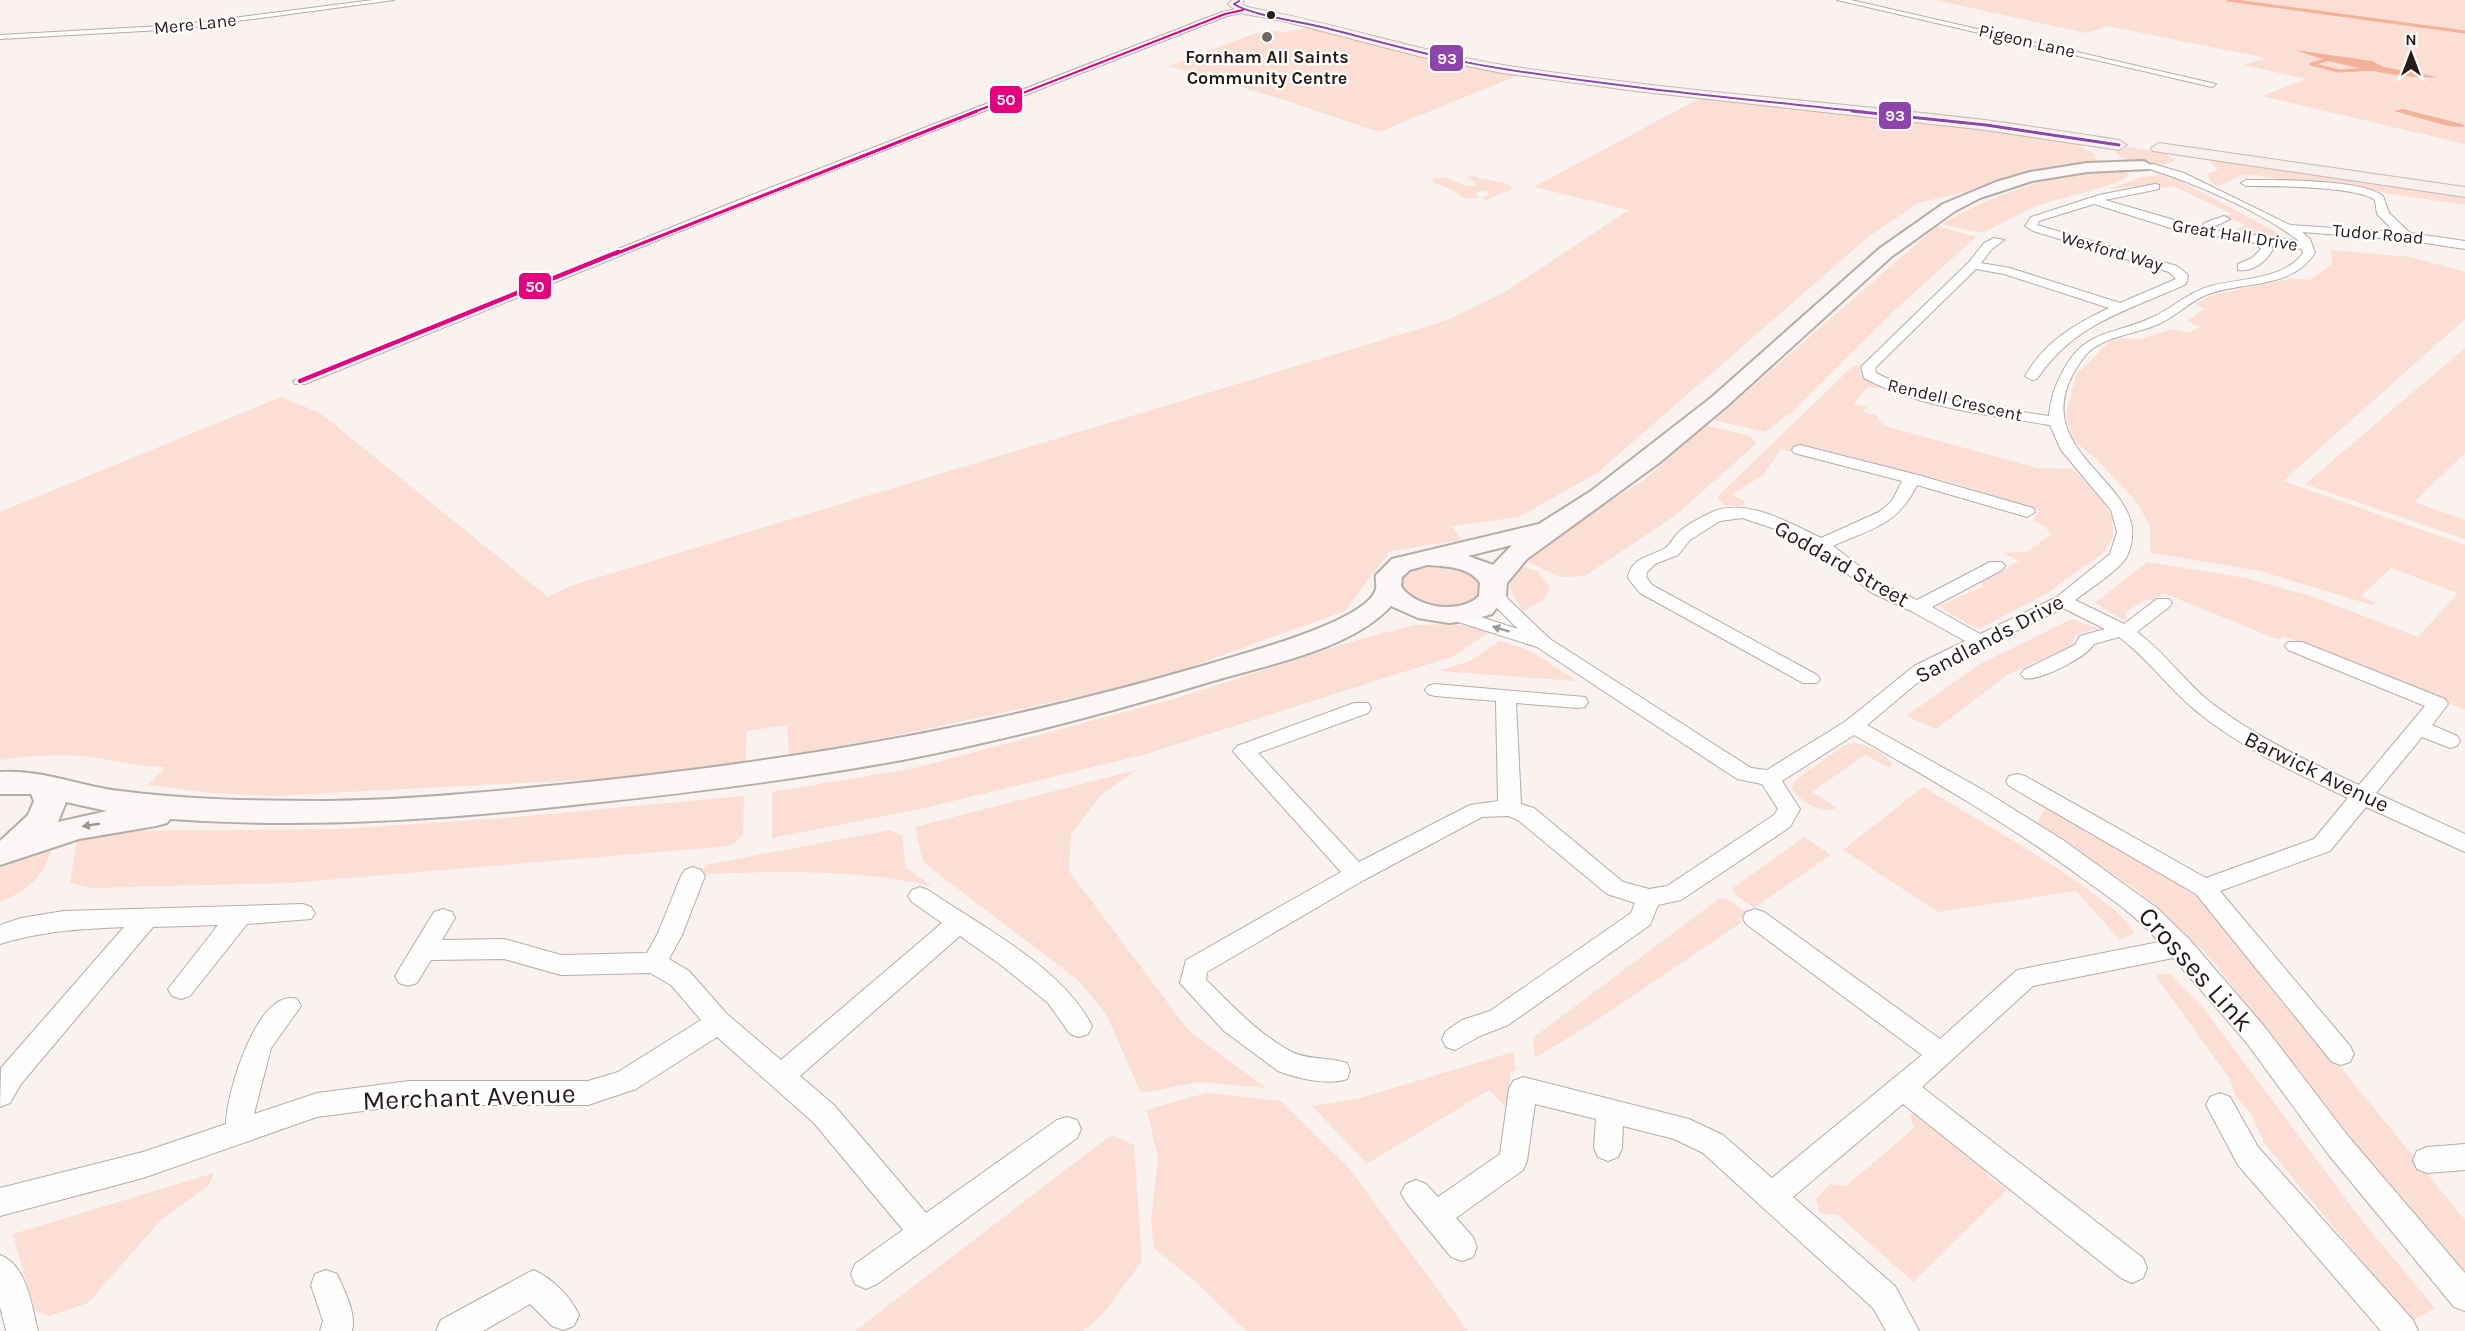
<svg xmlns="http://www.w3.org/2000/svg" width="2465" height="1331" viewBox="0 0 2465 1331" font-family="Karla,sans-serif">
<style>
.green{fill:#fbded4}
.water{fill:#f4b19a}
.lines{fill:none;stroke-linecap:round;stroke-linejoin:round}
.stream{stroke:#f4b19a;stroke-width:3}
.minor-casing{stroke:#b4aca9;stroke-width:2}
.secondary-casing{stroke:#b4aca9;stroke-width:4}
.primary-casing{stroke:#c5b8b3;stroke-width:2}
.minor{fill:#fefdfd;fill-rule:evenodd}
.secondary{fill:#faf7f6;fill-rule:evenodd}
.primary{fill:#f7f0ee;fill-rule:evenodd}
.bus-1-far1-casing{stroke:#fff;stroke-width:4.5}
.bus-1-casing{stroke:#fff;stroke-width:5}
.bus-2-far2-casing{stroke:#fff;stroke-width:4.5}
.bus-2-far1-casing{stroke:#fff;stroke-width:5}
.bus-2-casing{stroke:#fff;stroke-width:8}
.bus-1-far1{stroke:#8e44ad;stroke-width:2}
.bus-1{stroke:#8e44ad;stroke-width:3}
.bus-2-far2{stroke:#e5007d;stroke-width:2}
.bus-2-far1{stroke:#e5007d;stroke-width:3}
.bus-2{stroke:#e5007d;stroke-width:4.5}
.oneway{fill:#9d9897}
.oneway2{fill:#9b9593}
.bus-dot{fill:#261d1a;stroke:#fff;stroke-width:2}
.poi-dot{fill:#706865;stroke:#fff;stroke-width:2}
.labels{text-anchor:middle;stroke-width:4.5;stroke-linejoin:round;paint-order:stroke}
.far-street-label{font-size:18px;fill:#261d1a;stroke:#fff}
.far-poi-label{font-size:18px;font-weight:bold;fill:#261d1a;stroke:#fff}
.street-label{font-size:22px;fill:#261d1a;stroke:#fff}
.near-street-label{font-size:27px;fill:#261d1a;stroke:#fff}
.line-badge{stroke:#fff;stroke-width:2}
.badge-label{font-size:16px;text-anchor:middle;font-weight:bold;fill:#fff}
</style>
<rect width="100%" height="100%" fill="#faf2ef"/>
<path class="green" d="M 1935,0 L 2465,0 L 2465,144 L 2262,96 L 2306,79 L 2244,65 L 2265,58 L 2108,26 L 2086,33 Z
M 1305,28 L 1328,32 L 1519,75 L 1379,132 L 1278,98 L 1169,66 L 1251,35 L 1270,30 L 1284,32 Z
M 1700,98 L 1901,118 L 2064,140 L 2083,145 L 2081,147 L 2095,154 L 2094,158 L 2100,160 L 1918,203 L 1867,238 L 1597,473 L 1519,517 L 1452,526 L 1461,540 L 1390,551 L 1345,611 L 1154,680 L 875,740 L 789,755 L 787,725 L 747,731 L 745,763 L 618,778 L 272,796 L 214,793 L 148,785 L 166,767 C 140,767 118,761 92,757 C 61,754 31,755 0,760 L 0,512 L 281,397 L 320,413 L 548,597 L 570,586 L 1445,321 L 1505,292 L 1629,210 L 1534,187 Z
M 2129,147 L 2165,153 L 2175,161 C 2160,169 2126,165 2115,152 Z
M 2208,161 L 2236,162 L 2465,195 L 2465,205 C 2401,195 2336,185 2271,178 C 2263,177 2252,174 2244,175 C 2228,177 2216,199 2207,173 L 2216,171 L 2218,168 Z
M 2119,168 L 2130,175 L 2116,183 L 2035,206 L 1985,232 L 1972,231 L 1942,224 C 2000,190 2053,175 2119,168 Z
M 2162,174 L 2179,180 L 2276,232 L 2284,239 L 2236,234 L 2235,231 L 2246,225 L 2225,216 L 2232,214 L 2173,186 L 2161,188 L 2153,184 L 2110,189 L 2139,178 Z
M 1466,175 L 1508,184 L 1512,189 L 1484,201 L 1483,197 L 1489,195 L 1488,191 L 1477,192 L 1478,198 L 1464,198 L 1451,189 L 1434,183 L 1432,179 C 1456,173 1455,189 1477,185 Z
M 1937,226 L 1976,237 L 1896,309 L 1792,412 L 1765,432 L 1714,420 Z
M 2331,250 L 2411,257 L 2465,272 L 2465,319 L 2283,481 L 2465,545 L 2465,710 L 2366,667 L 2283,636 L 2279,640 L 2163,593 L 2154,600 L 2145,600 L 2125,613 L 2127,619 L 2125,621 L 2095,603 L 2147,562 L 2246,578 L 2314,597 L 2418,637 L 2458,593 L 2391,568 L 2361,596 L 2377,604 L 2372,605 L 2260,571 L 2151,553 L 2150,526 L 2136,501 L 2095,458 L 2073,440 L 2066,415 L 2076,375 L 2108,343 L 2121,338 L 2140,339 L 2173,329 L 2189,333 L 2200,327 L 2187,321 L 2204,309 L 2196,304 L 2213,295 L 2245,288 L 2293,278 L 2310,280 L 2332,264 Z
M 2465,348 L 2465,453 L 2414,502 L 2465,520 L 2465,539 L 2305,484 Z
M 1854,365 L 1859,366 L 1859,373 L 1866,380 L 1885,388 L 1868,387 L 1853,404 L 1867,407 L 1863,412 L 1878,416 L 1877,419 L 1885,426 L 2037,468 L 2073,469 L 2101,498 L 2112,518 L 2113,536 L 2106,551 L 2046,594 L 1981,628 L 1970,625 L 1938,606 L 1983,587 L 1981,582 L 2019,561 L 2003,553 L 2027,552 L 2051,534 L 2044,526 L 2033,521 L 2040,511 L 1951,482 L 1797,445 L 1792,452 L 1781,449 L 1764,474 L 1732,495 L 1746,502 L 1741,506 L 1724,505 L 1717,497 Z
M 1705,425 L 1750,436 L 1757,443 L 1677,514 L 1585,576 L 1561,577 L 1519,558 L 1644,480 Z
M 1431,564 C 1452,567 1477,567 1480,591 C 1453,636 1354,579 1431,564 Z
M 1515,564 L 1537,571 L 1550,586 L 1545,599 L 1523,611 C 1510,591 1506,587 1515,564 Z
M 2072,619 L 2105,631 L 2091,630 L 2075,635 L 2073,646 L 2007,675 L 1936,729 L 1906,716 L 1980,664 Z
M 1455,624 L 1492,630 L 1454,656 L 1146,754 L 925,808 L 772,838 L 772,792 L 915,768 L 1177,698 L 1347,643 L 1414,625 Z
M 1500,641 L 1529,650 L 1577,681 L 1438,671 L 1470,661 Z
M 1854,743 C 1868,745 1883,752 1892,763 L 1890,768 L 1865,755 L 1812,792 L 1837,808 C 1821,814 1800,802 1792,788 L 1794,781 L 1845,745 Z
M 1136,770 L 1100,796 L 1071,834 L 1069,871 L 1189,1031 L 1266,1088 L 1200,1082 L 1141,1093 L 1106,1014 L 1080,982 L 923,862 L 915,827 Z
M 1923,787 C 1962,811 2120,898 2134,933 L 2120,940 L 2076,891 L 1938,912 L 1843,850 Z
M 744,796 L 743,835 L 731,846 L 290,883 L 93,888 L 70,883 L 77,840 L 127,831 L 339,829 L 504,818 Z
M 2047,805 L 2191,889 L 2214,912 L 2465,1220 L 2465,1280 L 2339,1126 L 2214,962 L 2163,912 L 2135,889 L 2037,823 Z
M 890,830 L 902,835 L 906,868 L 932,886 C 855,869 781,871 703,874 L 705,865 Z
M 1804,837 L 1831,855 L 1754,908 L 1734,894 L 1733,888 Z
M 52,847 C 43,878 30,889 0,902 L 0,868 Z
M 1720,898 L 1729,900 L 1747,913 L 1739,919 L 1742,922 L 1597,1020 L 1535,1058 L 1533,1038 Z
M 2158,974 L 2170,974 L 2202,1006 L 2359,1217 L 2435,1308 L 2410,1322 L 2366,1272 L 2355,1253 L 2265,1144 L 2250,1112 L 2236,1097 L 2230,1079 L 2157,978 Z
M 1513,1052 L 1516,1070 L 1511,1072 L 1507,1108 L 1489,1090 L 1367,1164 L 1312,1106 L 1357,1099 Z
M 1206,1093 L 1281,1101 L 1348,1167 L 1468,1331 L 1246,1331 L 1194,1280 L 1154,1249 L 1151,1222 L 1158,1158 L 1147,1110 Z
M 1915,1111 L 1990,1168 L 1985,1173 L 2007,1190 L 1913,1282 L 1838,1215 L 1820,1213 L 1816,1199 L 1830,1184 L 1846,1186 L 1914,1128 L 1910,1115 Z
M 1111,1135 L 1134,1145 L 1142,1261 L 1102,1315 L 1083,1331 L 855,1331 Z
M 214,1173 L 208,1186 L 161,1220 L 88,1303 L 49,1316 L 34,1310 L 13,1234 Z"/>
<path class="water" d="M 2295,50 L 2372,61 L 2384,67 L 2437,77 C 2400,80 2330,63 2295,50 Z
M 2403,109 L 2462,124 L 2465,127 L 2448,126 L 2394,111 Z"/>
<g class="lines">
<path class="stream" d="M 2228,0 L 2465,32
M 2330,59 L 2311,64 L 2338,71 L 2378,69"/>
<defs>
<path id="minor" d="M 373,0 L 394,0 L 179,29 L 0,39 L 0,35 L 179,25 Z
M 1837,0 L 1851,0 L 2216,84 L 2212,87 Z
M 1243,8 L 1246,12 L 1227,16 L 747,204 L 305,384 L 295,384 L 293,381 L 739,200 L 1222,12 Z
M 2153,164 L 2184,173 L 2290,225 L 2395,232 L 2377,214 L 2375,200 C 2356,186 2272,186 2246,186 L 2241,183 L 2246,180 C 2275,180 2362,179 2383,196 L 2389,213 L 2410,233 L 2465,241 L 2465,249 L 2406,240 L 2302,232 L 2310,239 L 2315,253 C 2290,291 2241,280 2204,296 C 2186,304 2173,319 2154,326 C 2131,335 2100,337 2084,357 C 2010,455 2162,481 2127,556 C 2121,569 2088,590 2075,600 L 2124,624 L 2157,599 L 2169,599 L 2172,603 L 2169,607 L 2137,632 C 2166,653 2186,684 2214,705 C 2260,739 2307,761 2359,785 L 2425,706 L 2288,650 L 2285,646 L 2288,642 L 2302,642 L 2445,699 L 2448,704 L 2432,725 L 2457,736 L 2460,741 L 2457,746 L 2450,748 L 2422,737 L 2376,793 L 2465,834 L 2465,852 L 2366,807 L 2330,851 L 2220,891 L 2350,1046 L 2354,1054 L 2350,1062 L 2341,1065 L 2332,1062 L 2196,894 L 2009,786 L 2006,781 L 2009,776 L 2017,774 L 2025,776 L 2206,878 L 2314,839 L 2348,798 C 2296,773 2245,750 2200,714 C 2170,691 2149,659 2119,637 L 2094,644 C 2087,657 2039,682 2024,678 L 2021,674 L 2024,670 L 2075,645 L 2080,636 L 2105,629 L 2063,608 L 1928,674 L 1867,725 L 1983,790 L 2063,840 L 2157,908 L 2190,940 L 2264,1026 L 2348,1136 L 2465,1273 L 2465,1311 L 2454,1307 L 2328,1154 L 2246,1042 L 2173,958 L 2033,986 L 1922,1087 L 2143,1258 L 2147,1268 L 2143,1278 L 2132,1283 L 2121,1278 L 1903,1104 L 1793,1197 L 1895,1286 L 1919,1331 L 1886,1331 L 1873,1308 L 1703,1153 L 1674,1139 L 1623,1126 L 1622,1148 L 1618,1157 L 1608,1161 L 1598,1157 L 1594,1148 L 1596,1119 L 1535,1104 L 1527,1161 L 1523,1170 L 1456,1218 L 1473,1237 L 1477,1247 L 1473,1257 L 1462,1261 L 1451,1257 L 1406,1202 L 1401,1193 L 1406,1184 L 1416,1180 L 1426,1184 L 1438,1197 L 1500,1154 L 1509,1089 L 1513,1081 L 1523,1077 L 1689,1119 L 1723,1135 L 1772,1178 L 1922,1055 L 1746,924 L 1743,918 L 1746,912 L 1755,909 L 1764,912 L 1940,1039 L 2017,970 L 2159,942 C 2137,916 2110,898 2082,878 C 2009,824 1932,780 1854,735 L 1782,781 L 1800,809 L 1790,827 L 1681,900 L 1658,905 L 1650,925 L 1508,1025 L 1480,1036 L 1455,1050 L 1446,1047 L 1442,1039 L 1446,1031 L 1462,1020 L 1490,1011 L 1631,913 L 1635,903 L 1607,894 L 1518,820 L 1508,816 L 1482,817 L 1364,880 L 1207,972 L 1206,980 C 1232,1005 1259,1035 1292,1052 C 1307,1060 1330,1057 1347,1063 L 1350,1071 L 1347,1079 C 1328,1086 1296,1078 1278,1071 L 1224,1031 L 1180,983 L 1186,960 L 1341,872 L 1237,756 L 1233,751 L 1237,746 L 1354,703 L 1368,703 L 1371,708 L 1368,713 L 1258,753 L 1359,862 L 1470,805 L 1498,801 L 1496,701 L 1435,696 L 1428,694 L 1425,690 L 1428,686 L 1435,684 L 1585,697 L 1588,702 L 1585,707 L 1578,708 L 1516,703 L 1521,804 L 1534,808 L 1623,882 L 1649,889 L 1667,886 L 1774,815 L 1778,809 L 1762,784 L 1737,779 L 1537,647 L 1452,620 L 1450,616 L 1459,610 L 1518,629 L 1495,606 L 1485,591 L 1488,587 L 1500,587 L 1508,599 L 1550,639 L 1751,768 L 1767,770 L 1846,721 L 1914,666 L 1965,641 L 1911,611 L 1872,593 L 1815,549 L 1775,529 L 1742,518 L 1720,521 L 1690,540 L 1678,555 L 1655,564 L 1647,572 L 1646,577 L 1652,585 L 1817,675 L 1820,679 L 1817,683 L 1803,683 L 1640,593 L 1628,578 C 1631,557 1650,557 1665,548 C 1670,545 1673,538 1677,534 C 1684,526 1698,519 1708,514 C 1743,495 1790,523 1821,538 L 1879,512 L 1892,501 L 1902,481 L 1794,453 L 1792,450 L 1794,447 L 1800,445 L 1918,475 L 2033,508 L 2035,512 L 2027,517 L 1917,485 C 1897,526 1872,528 1833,546 L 1884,585 L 1917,600 L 1990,562 L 2002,562 L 2005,566 L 2002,570 L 1932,607 L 1980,634 L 2057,597 L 2110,554 L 2117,532 L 2111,510 L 2061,450 L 2050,425 C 1987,415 1921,408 1864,378 L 1861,367 L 1969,262 L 1984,243 L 1994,238 L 2004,240 L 1992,249 L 1981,263 L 2010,268 L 2120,303 L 2176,279 L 2169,272 L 2033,231 L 2025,226 L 2031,217 L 2099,195 L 2155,184 L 2159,185 L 2159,189 L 2105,200 L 2202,228 L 2204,223 L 2224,216 L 2230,219 L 2214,227 L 2213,230 L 2299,241 C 2262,212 2195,183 2149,169 L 2149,165 ZM 2094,204 L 2174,229 L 2256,243 L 2261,249 L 2252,258 L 2238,264 L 2238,270 C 2253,272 2266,262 2273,249 L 2270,245 L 2302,249 L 2303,253 C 2284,280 2240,278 2211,286 C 2189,292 2175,306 2155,316 C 2118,335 2087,327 2064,369 C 2055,386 2051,397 2049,416 C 1991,407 1929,401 1876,373 L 1875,368 L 1976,269 L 2004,274 L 2109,308 C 2073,325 2045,342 2025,376 L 2032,380 L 2037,379 C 2075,322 2128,311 2186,284 L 2188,275 L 2177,266 L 2037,225 L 2039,221 Z
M 693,867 L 701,870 L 705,876 L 682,935 L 669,959 L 689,971 L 727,1014 L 781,1060 L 942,923 L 912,902 L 908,896 L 912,890 L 920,887 L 928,890 C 981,926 1063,968 1092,1026 L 1088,1034 L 1079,1037 L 1070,1034 L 1048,1003 L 1001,965 L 960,936 L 800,1076 L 834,1105 L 926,1213 L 1057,1120 L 1067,1117 L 1077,1120 L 1081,1129 L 1077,1138 L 877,1284 L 866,1289 L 855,1284 L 851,1274 L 855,1264 L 903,1230 L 814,1123 L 717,1037 L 636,1089 L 588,1105 L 409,1105 L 317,1117 L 143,1178 L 0,1216 L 0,1188 L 143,1152 L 226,1124 C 226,1094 258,986 297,999 L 301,1006 L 271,1048 L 254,1114 L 317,1093 L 409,1081 L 588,1081 L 618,1072 L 701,1020 L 671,985 L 650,973 L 561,975 L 504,959 L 431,960 L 417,983 L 408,986 L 399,983 L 395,976 L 434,912 L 443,909 L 452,912 L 455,918 L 442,940 L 504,939 L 561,955 L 647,953 L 658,933 L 681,876 L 685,870 Z
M 303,904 L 311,907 L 315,913 L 311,919 L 247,924 L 190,996 L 181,999 L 172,996 L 168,989 L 218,925 L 153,927 L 21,1084 L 10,1103 L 0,1107 L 1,1068 L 124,927 C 80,929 42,931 0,944 L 0,925 L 21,918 L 64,911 Z
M 2220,1093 L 2230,1097 L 2258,1147 L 2413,1320 L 2418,1331 L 2381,1331 L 2238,1165 L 2206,1105 L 2210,1097 Z
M 2465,1144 L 2465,1170 L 2427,1173 L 2417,1169 L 2413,1160 L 2417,1151 L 2427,1147 Z
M 0,1255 C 28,1266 31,1305 38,1331 L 6,1331 L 0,1307 Z
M 326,1270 L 337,1274 C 344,1291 357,1313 352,1331 L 320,1331 L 323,1321 L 311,1285 L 315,1274 Z
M 533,1270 C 551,1277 571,1297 579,1315 L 574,1326 L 563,1330 L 552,1326 L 530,1304 L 483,1331 L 436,1331 L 441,1320 Z"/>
<path id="secondary" d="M 2144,161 L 2152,166 L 2149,169 L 2087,172 L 2032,181 L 1980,198 L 1955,211 L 1891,257 L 1727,406 L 1659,463 L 1527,559 L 1507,583 L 1506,595 L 1492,614 L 1472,620 L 1449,623 L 1418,618 L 1391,606 C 1352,649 1267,665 1213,681 C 1111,712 1007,740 902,760 C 799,779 695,792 591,803 C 451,819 311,829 170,819 L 167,823 L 156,826 L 79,839 L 0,865 L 0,841 L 28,815 L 34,801 L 31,794 L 0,794 L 0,772 C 41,769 79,786 120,791 C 188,800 258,801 327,801 C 418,800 508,790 598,781 C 810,758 1005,724 1209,664 C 1241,654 1367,622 1376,589 C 1377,584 1375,580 1376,575 L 1392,559 L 1539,524 L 1591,491 L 1712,397 L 1879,249 L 1943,204 L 1996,182 L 2030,172 L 2087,163 ZM 1512,545 L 1493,565 L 1468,556 ZM 1427,565 C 1445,566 1470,567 1480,583 L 1479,596 C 1460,615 1415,608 1401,586 L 1402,577 L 1410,570 ZM 66,802 L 107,811 L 58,822 Z"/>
<path id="primary" d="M 1232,0 L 1244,0 L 1242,4 L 1247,7 C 1333,22 1416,51 1503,65 C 1662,90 1824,101 1985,120 C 2029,126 2074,133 2119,140 L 2127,145 L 2119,150 L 1986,130 L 1635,91 L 1502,73 L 1422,57 L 1283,21 L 1239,13 L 1228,4 Z
M 2159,143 L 2465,187 L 2465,197 L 2153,151 L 2151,148 Z"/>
</defs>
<use href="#minor" class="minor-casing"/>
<use href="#secondary" class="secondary-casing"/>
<use href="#primary" class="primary-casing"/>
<use href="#minor" class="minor"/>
<use href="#secondary" class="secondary"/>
<use href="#primary" class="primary"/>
<defs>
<path id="bus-1-far1" d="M 1239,1 L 1234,4 C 1250,15 1303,22 1326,28 C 1385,43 1444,60 1504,69 C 1624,88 1745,99 1866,112"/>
<path id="bus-1" d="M 1852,111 L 1986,125 L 2119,145"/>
<path id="bus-2-far2" d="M 974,112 L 1225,14 L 1243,10"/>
<path id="bus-2-far1" d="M 615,254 L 977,111"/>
<path id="bus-2" d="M 300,381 L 618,252"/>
</defs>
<use href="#bus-1-far1" class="bus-1-far1-casing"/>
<use href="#bus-1" class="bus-1-casing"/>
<use href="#bus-2-far2" class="bus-2-far2-casing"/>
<use href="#bus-2-far1" class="bus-2-far1-casing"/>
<use href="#bus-2" class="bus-2-casing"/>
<use href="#bus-1-far1" class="bus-1-far1"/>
<use href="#bus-1" class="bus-1"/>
<use href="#bus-2-far2" class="bus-2-far2"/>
<use href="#bus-2-far1" class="bus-2-far1"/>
<use href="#bus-2" class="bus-2"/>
</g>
<defs><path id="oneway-solid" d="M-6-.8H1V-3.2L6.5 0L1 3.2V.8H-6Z" transform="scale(1.5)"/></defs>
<use class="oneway" href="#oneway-solid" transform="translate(1501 629) rotate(-163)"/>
<use class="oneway2" href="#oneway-solid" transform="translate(91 825) rotate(171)"/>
<circle class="bus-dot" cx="1271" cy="15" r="5"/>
<circle class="poi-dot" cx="1267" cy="37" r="6"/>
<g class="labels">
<g class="far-street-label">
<text transform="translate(195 24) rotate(-6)" y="6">Mere Lane</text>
<text transform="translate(2027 41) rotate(13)" y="6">Pigeon Lane</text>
<text transform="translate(2378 234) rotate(5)" y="6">Tudor Road</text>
<text transform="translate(2235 235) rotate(9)" y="6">Great Hall Drive</text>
<text transform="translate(2112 251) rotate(16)" y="6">Wexford Way</text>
<text transform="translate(1955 400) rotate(13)" y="6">Rendell Crescent</text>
</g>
<g class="far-poi-label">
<text x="1267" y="63">Fornham All Saints<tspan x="1267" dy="21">Community Centre</tspan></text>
</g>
<g class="street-label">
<text transform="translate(1842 563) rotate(30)" y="8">Goddard Street</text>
<text transform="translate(1989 638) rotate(-28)" y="8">Sandlands Drive</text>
<text transform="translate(2317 771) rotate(26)" y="8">Barwick Avenue</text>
</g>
<g class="near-street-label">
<text transform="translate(2196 969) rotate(48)" y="9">Crosses Link</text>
<text transform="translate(469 1097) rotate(-2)" y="9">Merchant Avenue</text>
</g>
</g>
<g class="line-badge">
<rect x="1429" y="44" width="35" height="28" rx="6" fill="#8e44ad"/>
<rect x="989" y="85" width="34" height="29" rx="6" fill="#e5007d"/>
<rect x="1878" y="101" width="34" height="29" rx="6" fill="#8e44ad"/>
<rect x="518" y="272" width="34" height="28" rx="6" fill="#e5007d"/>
</g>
<g class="badge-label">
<text x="1447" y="64">93</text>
<text x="1006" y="105">50</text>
<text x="1895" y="121">93</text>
<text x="535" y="292">50</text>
</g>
<g transform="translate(2411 54)" stroke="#ffffff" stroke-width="4.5" paint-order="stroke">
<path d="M0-4.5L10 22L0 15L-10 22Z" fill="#261d1a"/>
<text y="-9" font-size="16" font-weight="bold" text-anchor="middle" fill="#261d1a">N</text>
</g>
</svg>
